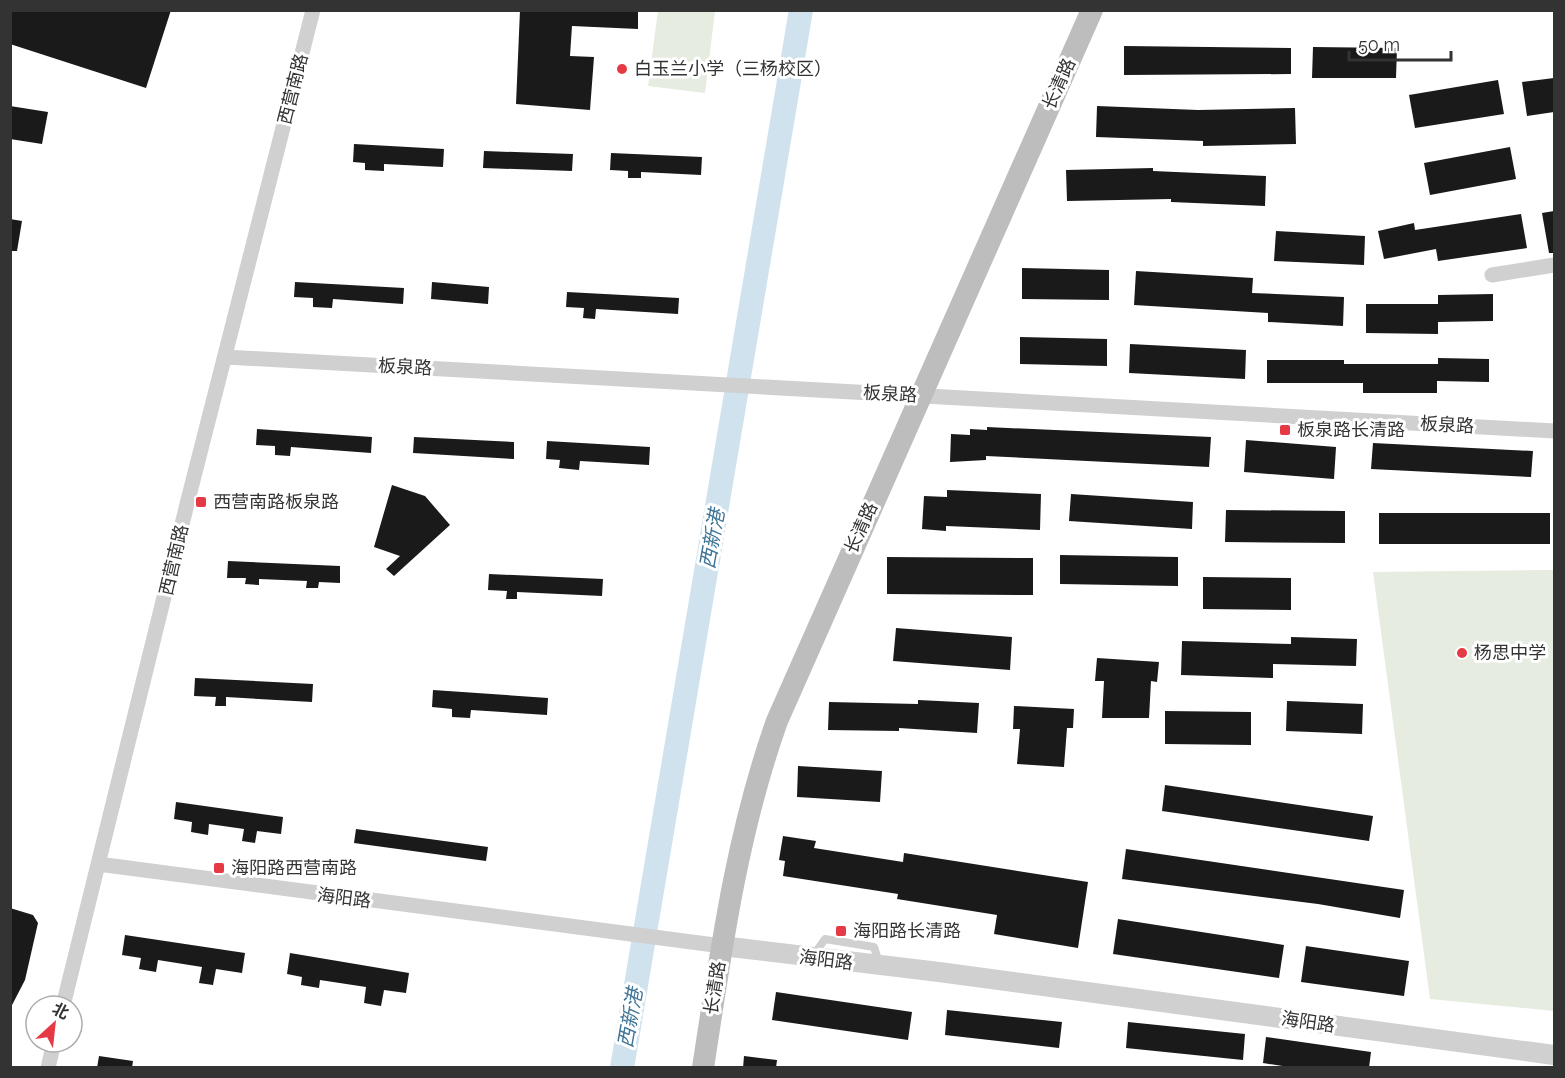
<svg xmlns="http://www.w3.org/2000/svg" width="1565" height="1078" viewBox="0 0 1565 1078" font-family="Raleway,'Noto Sans SC',sans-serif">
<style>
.green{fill:#e6ecdf}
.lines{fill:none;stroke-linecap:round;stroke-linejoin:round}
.river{stroke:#cfe2ee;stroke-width:24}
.building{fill:#1a1a1a}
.service{stroke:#d0d0d0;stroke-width:8}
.minor{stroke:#d0d0d0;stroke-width:15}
.tertiary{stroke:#d0d0d0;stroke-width:20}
.secondary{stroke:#bdbdbd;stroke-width:22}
.poi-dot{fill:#e63946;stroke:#fff;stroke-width:2}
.labels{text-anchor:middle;stroke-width:6;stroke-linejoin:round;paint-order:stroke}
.poi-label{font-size:18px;fill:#333;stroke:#fff;text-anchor:start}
.street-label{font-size:18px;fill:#333;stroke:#fff}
.water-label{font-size:20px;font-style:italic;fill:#3f7597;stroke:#fff}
</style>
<rect width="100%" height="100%" fill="#fff"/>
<path class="green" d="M 658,11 L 715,11 L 705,93 L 648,86 Z
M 1554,570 L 1554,1011 L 1430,999 L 1373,572 Z"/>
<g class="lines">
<path class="river" d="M 622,1068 L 801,10"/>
</g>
<path class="building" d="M 10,10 L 171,10 L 146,88 L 10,44 Z
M 520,10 L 638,10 L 638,29 L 572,26 L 570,56 L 594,57 L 590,110 L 516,104 Z
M 1124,46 L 1291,48 L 1291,74 L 1124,75 Z
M 1313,47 L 1397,48 L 1396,78 L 1312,78 Z
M 1554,78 L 1554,112 L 1527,116 L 1522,82 Z
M 1498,80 L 1504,114 L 1415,128 L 1409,95 Z
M 10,106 L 48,112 L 42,144 L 10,139 Z
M 1097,106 L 1198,110 L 1295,108 L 1296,144 L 1203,146 L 1203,141 L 1096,137 Z
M 354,144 L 444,149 L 443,167 L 384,164 L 384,171 L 365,170 L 365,163 L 353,162 Z
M 1510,147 L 1516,179 L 1430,195 L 1424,163 Z
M 484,151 L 573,154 L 572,171 L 483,168 Z
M 611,153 L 702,157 L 701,175 L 641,172 L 641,178 L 628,178 L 628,171 L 610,170 Z
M 1153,168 L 1153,171 L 1266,176 L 1265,206 L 1171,202 L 1171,199 L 1067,201 L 1066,170 Z
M 1554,211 L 1554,253 L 1549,253 L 1542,213 Z
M 1521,214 L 1527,248 L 1438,261 L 1436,249 L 1384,259 L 1378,231 L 1414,223 L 1415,230 Z
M 10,219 L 22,221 L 17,251 L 10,251 Z
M 1276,231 L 1365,236 L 1364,265 L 1274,261 Z
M 1022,268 L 1109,270 L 1109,300 L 1022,299 Z
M 1136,271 L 1253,278 L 1252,293 L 1344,297 L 1343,326 L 1268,322 L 1268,313 L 1134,305 Z
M 295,282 L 404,288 L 403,304 L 333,299 L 332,308 L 313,307 L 313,298 L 294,297 Z
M 432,282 L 489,287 L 488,304 L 431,299 Z
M 567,292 L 679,298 L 678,314 L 596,309 L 595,319 L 583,318 L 584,308 L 566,307 Z
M 1493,294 L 1493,321 L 1438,322 L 1438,334 L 1366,333 L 1366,304 L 1438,304 L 1438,295 Z
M 1020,337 L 1107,339 L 1107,366 L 1020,364 Z
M 1130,344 L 1246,350 L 1245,379 L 1129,373 Z
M 1438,358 L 1489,359 L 1489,382 L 1437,381 L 1437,393 L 1363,393 L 1363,383 L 1267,383 L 1267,360 L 1344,360 L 1344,364 L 1438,364 Z
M 987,427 L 1211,437 L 1209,467 L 986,456 L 986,460 L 950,462 L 951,434 L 970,435 L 970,429 L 987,430 Z
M 257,429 L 372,437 L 371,453 L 291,447 L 290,456 L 275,455 L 275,446 L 256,445 Z
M 414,437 L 514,442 L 514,459 L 413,453 Z
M 1246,440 L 1336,447 L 1334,479 L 1244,472 Z
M 547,441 L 650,447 L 649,465 L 580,461 L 579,470 L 559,468 L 560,460 L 546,459 Z
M 1373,443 L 1533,451 L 1531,477 L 1371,469 Z
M 392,485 L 425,496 L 450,525 L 394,576 L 386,569 L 400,556 L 374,547 Z
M 947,490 L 1041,494 L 1040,530 L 946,526 L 946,531 L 922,529 L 924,496 L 947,497 Z
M 1071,494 L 1193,502 L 1192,529 L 1069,521 Z
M 1226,510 L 1345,511 L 1345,543 L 1225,542 Z
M 1379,513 L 1550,513 L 1550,544 L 1379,544 Z
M 1060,555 L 1178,557 L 1178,586 L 1060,584 Z
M 887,557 L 1033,558 L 1033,595 L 887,594 Z
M 228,561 L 340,566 L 340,583 L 319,582 L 318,588 L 306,588 L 307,581 L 259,579 L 259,585 L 245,584 L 246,578 L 227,578 Z
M 489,574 L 603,579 L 602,596 L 517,592 L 517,599 L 506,599 L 507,591 L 488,590 Z
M 1203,577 L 1291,578 L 1291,610 L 1203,609 Z
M 896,628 L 1012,637 L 1010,670 L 893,661 Z
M 1291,637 L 1357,639 L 1356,666 L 1273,664 L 1273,678 L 1181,675 L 1182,641 L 1291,644 Z
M 1097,658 L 1159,662 L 1157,682 L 1151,681 L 1149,718 L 1102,718 L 1104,681 L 1095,681 Z
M 195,678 L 313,684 L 312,702 L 226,697 L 226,706 L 215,706 L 216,697 L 194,696 Z
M 433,690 L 548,698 L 547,715 L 471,710 L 470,718 L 452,717 L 452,709 L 432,707 Z
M 918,700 L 979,703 L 977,733 L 899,728 L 899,731 L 828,730 L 829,702 L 918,704 Z
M 1287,701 L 1363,704 L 1362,734 L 1286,731 Z
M 1014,706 L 1074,709 L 1073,728 L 1067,728 L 1064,767 L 1017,764 L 1020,729 L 1013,729 Z
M 1165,711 L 1251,712 L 1251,745 L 1165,744 Z
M 798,766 L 882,771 L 880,802 L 797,797 Z
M 1165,785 L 1373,816 L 1369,841 L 1162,811 Z
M 176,802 L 283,817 L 281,834 L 257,831 L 255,843 L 242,841 L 244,829 L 209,824 L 208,835 L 191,832 L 192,822 L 174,819 Z
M 356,829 L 488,847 L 486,861 L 354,843 Z
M 783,836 L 816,841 L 814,848 L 903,862 L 904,853 L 1088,882 L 1078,948 L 994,934 L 997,915 L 897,899 L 898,894 L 783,876 L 785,861 L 779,860 Z
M 1126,849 L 1404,890 L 1400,918 L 1318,904 L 1122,879 Z
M 10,908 L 33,915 L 38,923 L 25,980 L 10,1009 Z
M 1118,919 L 1284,945 L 1279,978 L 1113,954 Z
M 125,935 L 245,953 L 242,973 L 216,969 L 213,985 L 199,983 L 202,967 L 158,960 L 156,972 L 139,969 L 141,958 L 122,955 Z
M 1306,946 L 1409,961 L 1404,996 L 1301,982 Z
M 290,953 L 409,973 L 406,993 L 384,990 L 381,1006 L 364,1003 L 366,987 L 320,980 L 319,988 L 301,985 L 302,977 L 287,974 Z
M 776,992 L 912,1012 L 908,1040 L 772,1020 Z
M 947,1010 L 1062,1022 L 1059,1048 L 945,1035 Z
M 1128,1022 L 1245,1034 L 1243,1060 L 1126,1048 Z
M 1266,1037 L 1371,1052 L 1369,1068 L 1295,1068 L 1263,1063 Z
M 99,1056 L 133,1061 L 132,1068 L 97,1068 Z
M 744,1056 L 777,1060 L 776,1068 L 743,1068 Z"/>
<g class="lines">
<path class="service" d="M 813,956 L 825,939 L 874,947 L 879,963"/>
<path class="minor" d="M 1492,275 L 1554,265
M 226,357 L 1554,431
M 98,864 L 722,946
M 63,1006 L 188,500 L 313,10
M 48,1068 L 54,1042"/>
<path class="tertiary" d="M 722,946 L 939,972 L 1554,1055"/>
<path class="secondary" d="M 703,1068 C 721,950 737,833 777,721 L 1092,10"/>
</g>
<g class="poi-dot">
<circle cx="622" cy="69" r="6"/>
<rect x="1279" y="424" width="12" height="12" rx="3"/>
<rect x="195" y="496" width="12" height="12" rx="3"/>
<circle cx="1462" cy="653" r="6"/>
<rect x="213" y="862" width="12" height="12" rx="3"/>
<rect x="835" y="925" width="12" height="12" rx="3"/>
</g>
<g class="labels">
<g class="poi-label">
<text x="634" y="75">白玉兰小学（三杨校区）</text>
<text x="1297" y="436">板泉路长清路</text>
<text x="213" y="508">西营南路板泉路</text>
<text x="1474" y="659">杨思中学</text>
<text x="231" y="874">海阳路西营南路</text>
<text x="853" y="937">海阳路长清路</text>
</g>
<g class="street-label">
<text transform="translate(1059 84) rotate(-66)" y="6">长清路</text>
<text transform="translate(293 89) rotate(-76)" y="6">西营南路</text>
<text transform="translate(405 367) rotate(3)" y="6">板泉路</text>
<text transform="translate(890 394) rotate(3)" y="6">板泉路</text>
<text transform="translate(1447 425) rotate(3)" y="6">板泉路</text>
<text transform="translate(861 528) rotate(-66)" y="6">长清路</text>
<text transform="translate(174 560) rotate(-77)" y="6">西营南路</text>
<text transform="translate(344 898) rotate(7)" y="6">海阳路</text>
<text transform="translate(826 960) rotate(7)" y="6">海阳路</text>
<text transform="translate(715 988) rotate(-81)" y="6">长清路</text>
<text transform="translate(1308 1022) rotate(8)" y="6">海阳路</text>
</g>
<g class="water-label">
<text transform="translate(712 539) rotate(-80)" y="7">西新港</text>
<text transform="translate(630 1018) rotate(-80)" y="7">西新港</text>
</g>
</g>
<rect width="1565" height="1078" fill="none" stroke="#333333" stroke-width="24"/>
<g transform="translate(54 1024) rotate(27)"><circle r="28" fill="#ffffff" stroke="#adadad" stroke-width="1.5"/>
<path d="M0-4.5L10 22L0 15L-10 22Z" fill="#e63946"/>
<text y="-9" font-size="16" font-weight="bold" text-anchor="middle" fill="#333333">北</text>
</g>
<path d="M1349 51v9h102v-9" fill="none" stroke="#333333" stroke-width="3"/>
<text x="1358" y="51" font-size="18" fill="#333333" stroke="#ffffff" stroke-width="4.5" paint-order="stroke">50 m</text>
</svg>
